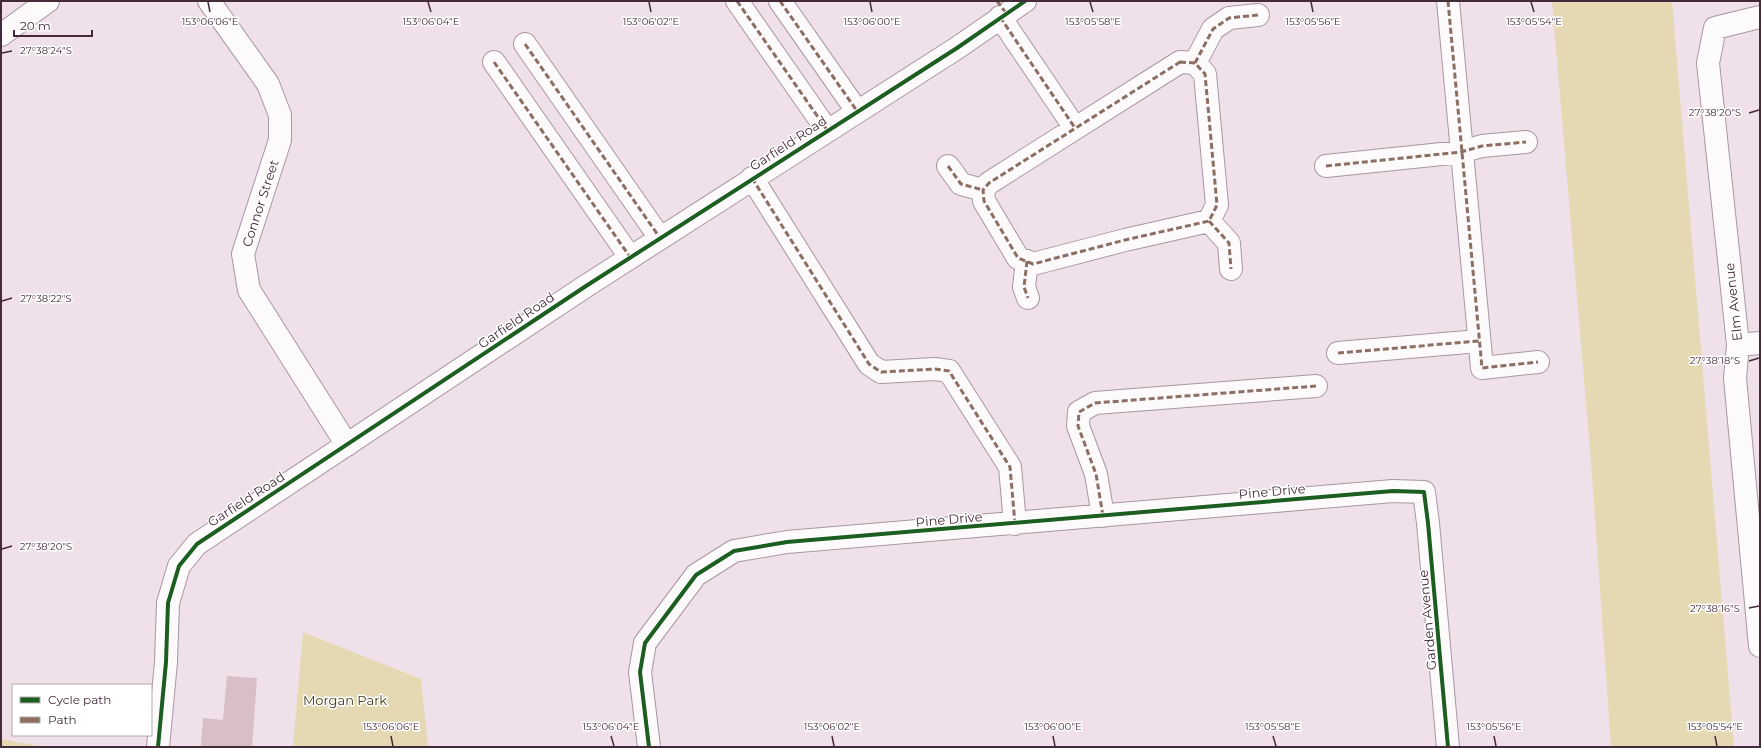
<svg xmlns="http://www.w3.org/2000/svg" width="1761" height="748" viewBox="0 0 1761 748" font-family="Montserrat,sans-serif">
<style>
.green{fill:#e5d9b4}
.building{fill:#d7bec7}
.lines{fill:none;stroke-linecap:round;stroke-linejoin:round}
.minor-casing{stroke:#a996a2;stroke-width:24}
.minor{stroke:#fdfafc;stroke-width:22}
.quiet{stroke:#8d6e63;stroke-width:3;stroke-dasharray:6 3;stroke-linecap:butt}
.cycleway-casing{stroke:#fff;stroke-width:6}
.cycleway{stroke:#1b5e20;stroke-width:4}
.ticks{fill:none;stroke:#452a3a;stroke-width:1.5}
.labels{text-anchor:middle;stroke-width:3;stroke-linejoin:round;paint-order:stroke}
.street-label{font-size:13px;fill:#452a3a;stroke:#fff}
.park-label{font-size:13px;fill:#3d3913;stroke:#fff}
.ticks-label{font-size:10px;text-anchor:middle;fill:#452a3a;stroke:#fff;stroke-width:3;stroke-linejoin:round;paint-order:stroke}
</style>
<rect width="100%" height="100%" fill="#f0e0e9"/>
<path class="green" d="M 1552,1 L 1672,1 L 1734,747 L 1611,747 L 1591,462 Z
M 303,632 L 421,679 L 428,747 L 293,747 Z
M 1,739 L 45,747 L 1,747 Z"/>
<path class="building" d="M 227,676 L 257,678 L 252,747 L 201,747 L 203,718 L 223,720 Z"/>
<g class="lines">
<defs>
<path id="minor" d="M 209,1 L 268,84 L 280,115 L 280,140 L 243,254 L 249,290 L 347,445
M 737,1 L 827,130
M 780,1 L 857,111
M 1448,1 L 1482,368 L 1538,362
M 1000,17 L 1075,128
M 1760,17 L 1715,28 L 1708,63 L 1738,345 L 1735,378 L 1760,646
M 1,35 L 48,1
M 525,44 L 660,238
M 494,62 L 630,257
M 1180,62 L 1195,63 L 1205,74 L 1217,205 L 1209,221 L 1125,240 L 1033,264 L 1018,258 L 984,201 L 983,190 L 989,183 Z
M 1195,63 L 1213,29 L 1229,18 L 1258,15
M 948,166 L 961,184 L 983,190
M 1326,166 L 1461,152 L 1482,146 L 1526,142
M 752,178 L 869,364 L 881,372 L 935,369 L 949,371 L 1010,467 L 1015,524
M 1209,221 L 1229,243 L 1231,269
M 1027,261 L 1024,287 L 1028,298
M 1738,345 L 1760,343
M 1338,353 L 1479,341
M 1103,516 L 1096,474 L 1078,426 L 1079,412 L 1095,403 L 1316,386
M 158,747 L 166,662 L 168,603 L 179,566 L 197,544 L 586,286 L 957,48 L 1025,1
M 649,747 L 640,672 L 645,643 L 696,575 L 734,551 L 787,542 L 1393,491 L 1424,492 L 1428,523 L 1448,747"/>
</defs>
<use href="#minor" class="minor-casing"/>
<use href="#minor" class="minor"/>
<path class="quiet" d="M 737,1 L 827,130
M 780,1 L 857,111
M 997,1 L 1006,13
M 1448,1 L 1482,368 L 1538,362
M 1000,17 L 1075,128
M 525,44 L 660,238
M 494,62 L 630,257
M 1180,62 L 1195,63 L 1205,74 L 1217,205 L 1209,221 L 1125,240 L 1033,264 L 1018,258 L 984,201 L 983,190 L 989,183 Z
M 1195,63 L 1213,29 L 1229,18 L 1258,15
M 948,166 L 961,184 L 983,190
M 1326,166 L 1461,152 L 1482,146 L 1526,142
M 752,178 L 869,364 L 881,372 L 935,369 L 949,371 L 1010,467 L 1015,524
M 1209,221 L 1229,243 L 1231,269
M 1027,261 L 1024,287 L 1028,298
M 1338,353 L 1479,341
M 1103,516 L 1096,474 L 1078,426 L 1079,412 L 1095,403 L 1316,386"/>
<defs>
<path id="cycleway" d="M 158,747 L 166,662 L 168,603 L 179,566 L 197,544 L 586,286 L 957,48 L 1025,1
M 649,747 L 640,672 L 645,643 L 696,575 L 734,551 L 787,542 L 1393,491 L 1424,492 L 1428,523 L 1448,747"/>
</defs>
<use href="#cycleway" class="cycleway-casing"/>
<use href="#cycleway" class="cycleway"/>
</g>
<path class="ticks" d="M 208,2 L 210,12M 428,2 L 431,12M 649,2 L 651,12M 870,2 L 872,12M 1090,2 L 1093,12M 1311,2 L 1313,12M 1531,2 L 1534,12M 2,53 L 12,51M 1749,113 L 1759,110M 2,301 L 12,298M 1749,361 L 1759,358M 2,549 L 12,546M 1749,608 L 1759,606M 391,736 L 393,746M 611,736 L 614,746M 832,736 L 834,746M 1053,736 L 1055,746M 1273,736 L 1276,746M 1494,736 L 1496,746M 1715,736 L 1717,746"/>
<g class="labels">
<g class="street-label">
<text transform="translate(788 143) rotate(-33)" y="5">Garfield Road</text>
<text transform="translate(260 203) rotate(-72)" y="5">Connor Street</text>
<text transform="translate(1733 302) rotate(-96)" y="5">Elm Avenue</text>
<text transform="translate(516 320) rotate(-34)" y="5">Garfield Road</text>
<text transform="translate(1272 491) rotate(-5)" y="5">Pine Drive</text>
<text transform="translate(246 499) rotate(-33)" y="5">Garfield Road</text>
<text transform="translate(949 519) rotate(-5)" y="5">Pine Drive</text>
<text transform="translate(1427 620) rotate(-95)" y="5">Garden Avenue</text>
</g>
<g class="park-label">
<text x="345" y="705">Morgan Park</text>
</g>
</g>
<g class="ticks-label">
<text x="210" y="25">153°06'06"E</text>
<text x="431" y="25">153°06'04"E</text>
<text x="651" y="25">153°06'02"E</text>
<text x="872" y="25">153°06'00"E</text>
<text x="1093" y="25">153°05'58"E</text>
<text x="1313" y="25">153°05'56"E</text>
<text x="1534" y="25">153°05'54"E</text>
<text x="46" y="54">27°38'24"S</text>
<text x="1715" y="116">27°38'20"S</text>
<text x="46" y="302">27°38'22"S</text>
<text x="1715" y="364">27°38'18"S</text>
<text x="46" y="550">27°38'20"S</text>
<text x="1715" y="612">27°38'16"S</text>
<text x="391" y="730">153°06'06"E</text>
<text x="611" y="730">153°06'04"E</text>
<text x="832" y="730">153°06'02"E</text>
<text x="1053" y="730">153°06'00"E</text>
<text x="1273" y="730">153°05'58"E</text>
<text x="1494" y="730">153°05'56"E</text>
<text x="1715" y="730">153°05'54"E</text>
</g>
<rect width="1761" height="748" fill="none" stroke="#452a3a" stroke-width="4"/>
<rect x="12" y="684" width="140" height="52" fill="#ffffff" stroke="#b5aab0"/>
<rect x="20" y="697" width="20" height="6" fill="#1b5e20" stroke="#b5aab0"/>
<text x="48" y="704" font-size="12" fill="#452a3a">Cycle path</text>
<rect x="20" y="717" width="20" height="6" fill="#8d6e63" stroke="#b5aab0"/>
<text x="48" y="724" font-size="12" fill="#452a3a">Path</text>
<path d="M14 30v6h78v-6" fill="none" stroke="#452a3a" stroke-width="2"/>
<text x="20" y="30" font-size="12" fill="#452a3a" stroke="#ffffff" stroke-width="3" paint-order="stroke">20 m</text>
</svg>
